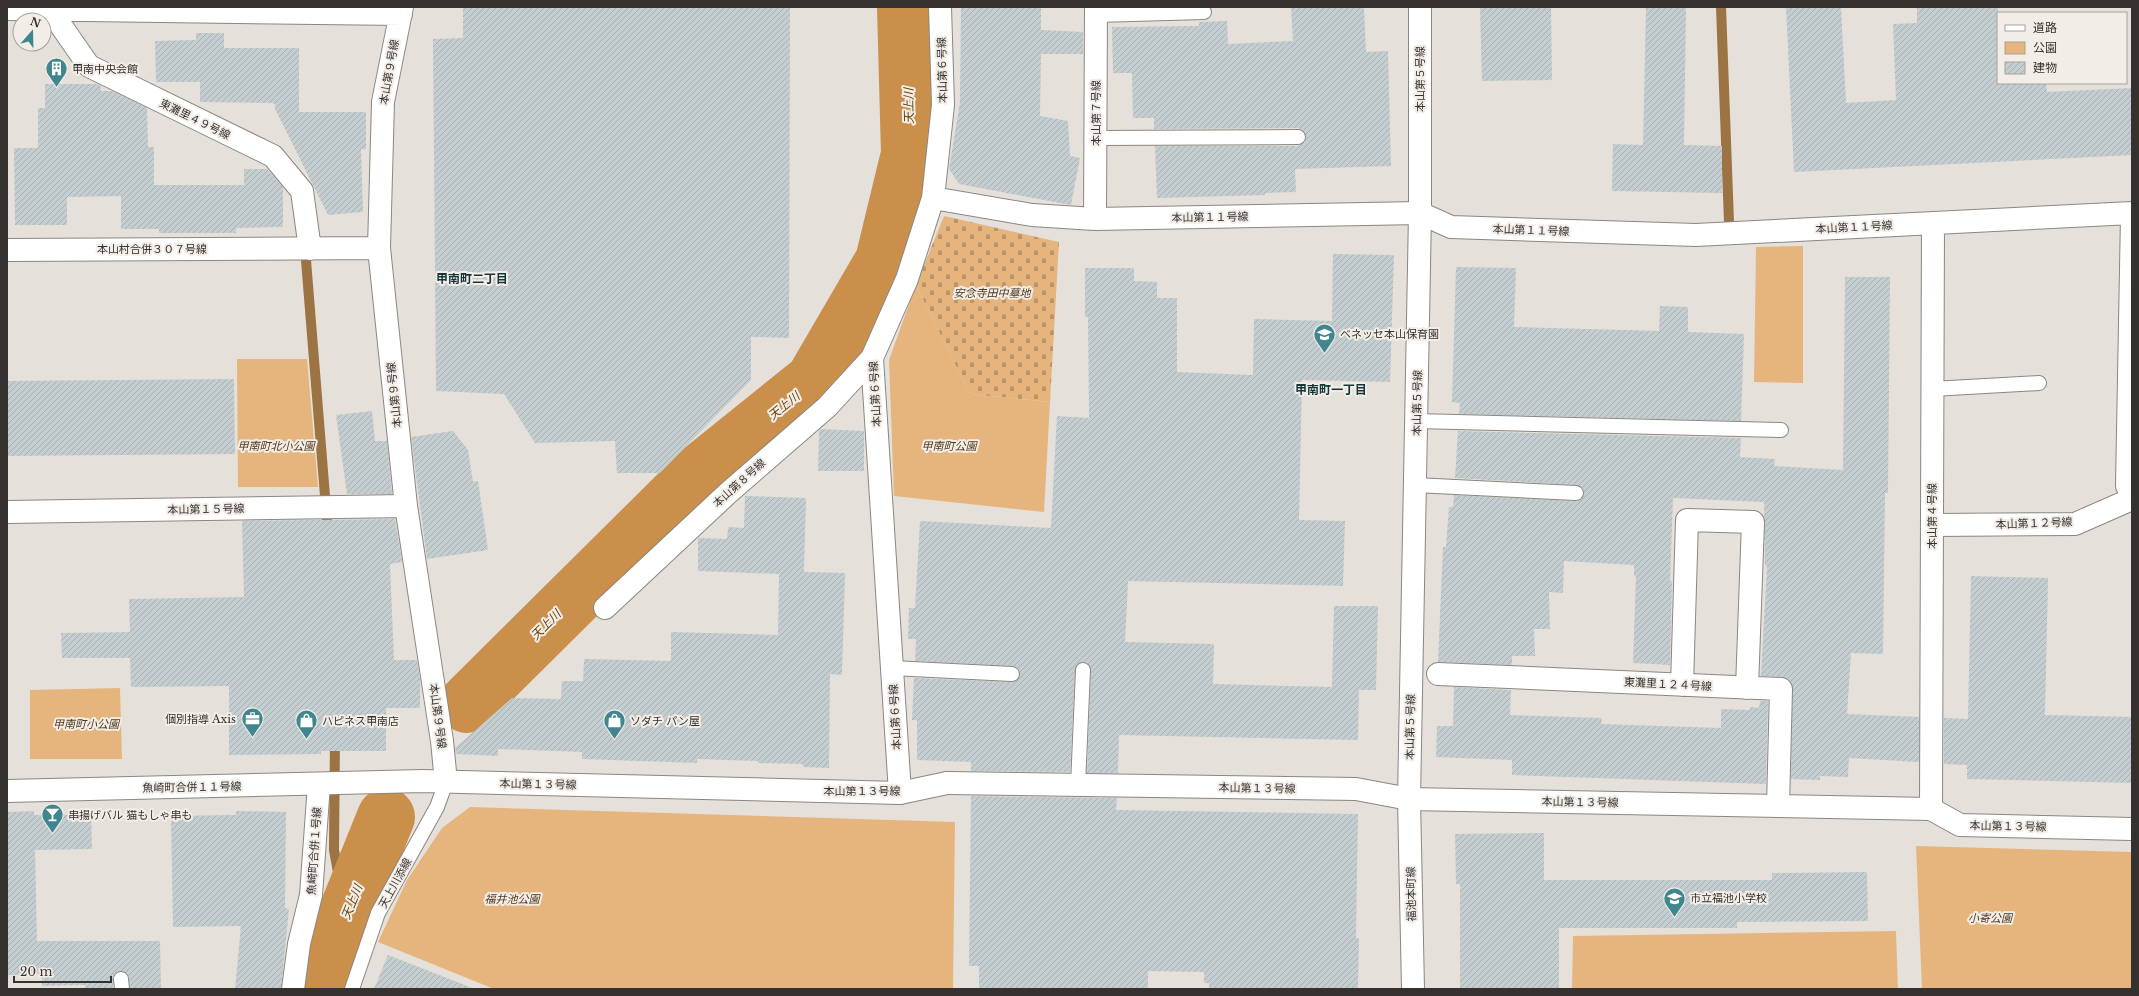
<svg xmlns="http://www.w3.org/2000/svg" width="2139" height="996" viewBox="0 0 2139 996" font-family="'Libre Baskerville','Noto Sans JP',serif">
<style>
.green{fill:#e6b57e}
.cemetery{fill:url(#cemetery-stones)}
.lines{fill:none;stroke-linecap:round;stroke-linejoin:round}
.stream{stroke:#9c7343;stroke-width:10}
.river{stroke:#c98f4b;stroke-width:58}
.building{fill:url(#building-hatch)}
.service-casing{stroke:#8b8681;stroke-width:16}
.minor-casing{stroke:#8b8681;stroke-width:24}
.tertiary-casing{stroke:#8b8681;stroke-width:24}
.service{stroke:#fff;stroke-width:14}
.minor{stroke:#fff;stroke-width:22}
.tertiary{stroke:#fff;stroke-width:22}
.labels{text-anchor:middle;stroke-width:4;stroke-linejoin:round;paint-order:stroke}
.poi-label{font-size:11px;fill:#34312f;stroke:#f3ede7;text-anchor:start}
.street-label{font-size:11px;fill:#34312f;stroke:#f3ede7}
.park-label{font-size:11px;font-style:italic;fill:#51381b;stroke:#f3ede7}
.water-label{font-size:12px;font-style:italic;fill:#633d03;stroke:#f3ede7}
.neighbourhood-label{font-size:12px;font-weight:bold;fill:#14363a;stroke:#f3ede7}
</style>
<defs>
<pattern id="cemetery-stones" width="16" height="16" patternUnits="userSpaceOnUse"><rect width="16" height="16" fill="#e6b57e"/><path d="M2 7V4a2 2 0 0 1 4 0v3zM10 15v-3a2 2 0 0 1 4 0v3z" fill="#bb9468"/></pattern>
<pattern id="building-hatch" width="6" height="6" patternUnits="userSpaceOnUse"><rect width="6" height="6" fill="#c4cdcf"/><path d="M-1 1l2-2M0 6l6-6M5 7l2-2" fill="none" stroke="#a9b0b2"/></pattern>
</defs>
<rect width="100%" height="100%" fill="#e6e0da"/>
<path class="green" d="M 1803,246 L 1803,383 L 1754,382 L 1756,247 Z
M 916,285 L 970,394 L 1050,402 L 1044,512 L 894,496 L 889,360 Z
M 237,359 L 307,359 L 318,487 L 238,487 Z
M 120,688 L 122,759 L 30,759 L 30,690 Z
M 470,807 L 955,822 L 953,989 L 494,989 L 378,942 L 407,880 L 442,828 Z
M 1916,846 L 2132,852 L 2132,989 L 1922,989 Z
M 1896,931 L 1898,989 L 1572,989 L 1573,936 Z"/>
<path class="cemetery" d="M 944,216 L 1059,242 L 1050,402 L 970,394 L 916,285 Z"/>
<g class="lines">
<path class="stream" d="M 1721,7 L 1729,222
M 305,248 L 328,533
M 335,737 L 334,850 L 346,916"/>
<path class="river" d="M 467,704 L 702,471 L 814,381 L 884,261 L 910,154 L 906,7
M 321,989 L 346,916 L 386,817"/>
</g>
<path class="building" d="M 463,7 L 790,7 L 789,338 L 751,337 L 751,380 L 660,473 L 617,473 L 615,441 L 535,443 L 504,394 L 436,391 L 433,39 L 463,38 Z
M 961,7 L 1041,7 L 1041,30 L 1083,32 L 1083,54 L 1041,54 L 1040,116 L 1068,121 L 1070,156 L 1080,158 L 1071,205 L 959,184 L 949,169 L 960,102 Z
M 1291,7 L 1364,7 L 1366,52 L 1388,51 L 1391,166 L 1295,169 L 1296,192 L 1265,193 L 1265,195 L 1157,198 L 1155,146 L 1298,146 L 1305,142 L 1306,137 L 1303,130 L 1298,128 L 1154,129 L 1154,118 L 1133,118 L 1132,73 L 1113,73 L 1112,27 L 1199,26 L 1199,22 L 1227,21 L 1228,44 L 1293,41 Z
M 1480,7 L 1551,7 L 1552,80 L 1482,81 Z
M 1646,7 L 1686,7 L 1684,145 L 1722,146 L 1722,193 L 1612,191 L 1613,144 L 1643,145 Z
M 1786,7 L 1841,7 L 1846,103 L 1896,100 L 1893,24 L 1917,23 L 1917,7 L 1998,7 L 1998,83 L 2046,83 L 2047,92 L 2132,88 L 2132,155 L 1794,172 Z
M 196,33 L 224,33 L 224,48 L 299,48 L 299,112 L 366,112 L 366,149 L 361,149 L 363,212 L 328,215 L 275,109 L 275,104 L 272,103 L 200,102 L 200,82 L 156,82 L 155,41 L 196,40 Z
M 45,84 L 97,84 L 101,86 L 101,91 L 112,91 L 147,108 L 148,147 L 154,147 L 154,185 L 244,185 L 244,169 L 267,169 L 283,187 L 283,227 L 236,228 L 236,233 L 159,233 L 159,229 L 121,229 L 121,196 L 67,197 L 67,225 L 15,225 L 14,148 L 38,148 L 38,108 L 45,108 Z
M 1333,254 L 1394,255 L 1390,382 L 1302,380 L 1299,520 L 1345,521 L 1343,586 L 1128,581 L 1125,642 L 1214,644 L 1213,684 L 1332,687 L 1334,606 L 1378,606 L 1376,690 L 1359,690 L 1358,740 L 1119,735 L 1118,773 L 1087,773 L 1091,670 L 1088,663 L 1083,662 L 1076,665 L 1075,670 L 1070,772 L 971,771 L 971,762 L 917,760 L 917,720 L 912,720 L 914,678 L 1012,682 L 1019,679 L 1020,674 L 1017,667 L 1012,666 L 915,661 L 916,639 L 908,639 L 909,608 L 915,608 L 920,521 L 1051,528 L 1057,416 L 1089,418 L 1088,317 L 1085,317 L 1085,268 L 1134,268 L 1134,281 L 1157,282 L 1157,298 L 1177,298 L 1177,372 L 1253,375 L 1254,319 L 1332,321 Z
M 1456,267 L 1516,268 L 1514,327 L 1659,331 L 1660,306 L 1688,307 L 1688,332 L 1744,334 L 1741,421 L 1459,414 L 1460,403 L 1452,402 Z
M 1845,277 L 1890,277 L 1888,493 L 1885,493 L 1883,654 L 1851,653 L 1847,714 L 1919,717 L 1919,762 L 1849,758 L 1848,777 L 1820,776 L 1820,780 L 1791,779 L 1792,683 L 1788,679 L 1782,677 L 1761,676 L 1767,566 L 1765,565 L 1764,502 L 1673,498 L 1670,581 L 1672,581 L 1670,665 L 1633,663 L 1636,576 L 1634,576 L 1634,565 L 1564,561 L 1563,593 L 1549,592 L 1550,629 L 1534,629 L 1535,656 L 1512,656 L 1512,665 L 1438,662 L 1443,547 L 1446,547 L 1449,507 L 1453,507 L 1454,495 L 1576,501 L 1580,500 L 1584,494 L 1583,489 L 1576,485 L 1455,478 L 1458,431 L 1741,438 L 1740,457 L 1775,459 L 1774,466 L 1843,470 Z
M 234,379 L 235,454 L 7,456 L 7,381 Z
M 372,411 L 375,441 L 387,441 L 392,494 L 347,494 L 336,415 Z
M 820,429 L 864,431 L 864,471 L 818,471 L 819,431 Z
M 453,431 L 468,450 L 473,482 L 478,481 L 488,550 L 427,559 L 411,437 Z
M 745,496 L 806,498 L 804,572 L 845,573 L 842,675 L 830,674 L 829,768 L 803,767 L 803,764 L 758,763 L 758,761 L 697,759 L 697,763 L 582,759 L 582,752 L 498,749 L 498,756 L 456,754 L 455,748 L 512,698 L 561,699 L 562,681 L 583,681 L 584,659 L 671,661 L 671,632 L 778,635 L 779,574 L 698,571 L 698,538 L 727,539 L 728,527 L 744,528 Z
M 395,519 L 402,562 L 390,564 L 394,660 L 417,660 L 420,679 L 420,708 L 386,708 L 386,751 L 321,751 L 321,754 L 229,755 L 229,686 L 131,687 L 130,658 L 62,658 L 61,633 L 130,632 L 129,599 L 244,597 L 242,521 Z
M 1971,576 L 2048,578 L 2045,715 L 2132,717 L 2132,783 L 1967,779 L 1967,765 L 1944,764 L 1944,718 L 1968,719 Z
M 1454,687 L 1511,690 L 1510,715 L 1602,718 L 1601,724 L 1721,728 L 1721,709 L 1750,710 L 1750,707 L 1759,708 L 1760,701 L 1768,701 L 1766,784 L 1512,775 L 1512,760 L 1436,757 L 1437,726 L 1453,726 Z
M 971,796 L 1117,798 L 1116,810 L 1358,814 L 1356,938 L 1359,938 L 1358,989 L 1209,989 L 1209,983 L 1204,983 L 1204,972 L 1148,971 L 1148,989 L 979,989 L 979,966 L 969,966 Z
M 34,811 L 34,815 L 91,815 L 92,849 L 35,850 L 37,941 L 160,941 L 161,989 L 130,989 L 128,974 L 121,971 L 113,976 L 113,989 L 85,989 L 85,985 L 42,986 L 42,974 L 7,975 L 7,812 Z
M 236,811 L 286,812 L 285,908 L 289,909 L 281,989 L 235,989 L 241,926 L 173,927 L 171,816 L 236,815 Z
M 1544,833 L 1544,880 L 1772,880 L 1772,873 L 1867,872 L 1868,921 L 1737,922 L 1737,928 L 1559,928 L 1559,989 L 1460,989 L 1460,884 L 1456,884 L 1455,834 Z
M 388,955 L 470,987 L 469,989 L 374,989 Z"/>
<g class="lines">
<defs>
<path id="service" d="M 1096,15 L 1204,12
M 1095,138 L 1298,137
M 1932,389 L 2039,383
M 1416,421 L 1781,430
M 1415,485 L 1576,493
M 892,668 L 1012,674
M 1078,785 L 1083,670
M 121,979 L 122,989
M 352,989 L 378,913 L 437,807 L 446,782"/>
<path id="minor" d="M 48,7 L 89,66 L 273,156 L 302,191 L 310,249
M 402,7 L 383,102 L 379,248 L 406,506 L 442,741 L 446,782
M 7,9 L 401,14
M 933,198 L 1032,215 L 1095,219 L 1420,213 L 1451,227 L 1696,235 L 2132,213
M 2132,215 L 2127,486 L 2132,493
M 1095,219 L 1096,7
M 7,250 L 379,248
M 7,512 L 406,506
M 1932,525 L 2075,524 L 2132,499
M 605,608 L 728,493 L 827,407 L 872,358
M 1438,674 L 1781,689 L 1778,806
M 1682,685 L 1687,520 L 1753,522 L 1747,688
M 947,783 L 1356,789 L 1409,799
M 900,793 L 872,358 L 907,279 L 933,198 L 943,105 L 940,7
M 1931,809 L 1933,223
M 293,989 L 299,944 L 311,895 L 319,784"/>
<path id="tertiary" d="M 7,791 L 423,781 L 900,793 L 947,783
M 1409,799 L 1931,809 L 1960,825 L 2132,829
M 1413,989 L 1409,799 L 1420,213 L 1420,7"/>
</defs>
<use href="#service" class="service-casing"/>
<use href="#minor" class="minor-casing"/>
<use href="#tertiary" class="tertiary-casing"/>
<use href="#service" class="service"/>
<use href="#minor" class="minor"/>
<use href="#tertiary" class="tertiary"/>
</g>
<defs>
<symbol id="building-pin" viewBox="-11 -11 22 30"><path d="M0 17L-7.5 6A9.5 9.5 0 1 1 7.5 6Z" fill="#3f868e" stroke="#f3ede7"/><path d="M-4-6H4V6H1V3H-1V6H-4ZM-2.5-4.3h1.7v1.8h-1.7ZM.8-4.3h1.7v1.8H.8ZM-2.5-1h1.7V.8h-1.7ZM.8-1h1.7V.8H.8Z" fill="#fff"/></symbol>
<symbol id="school-pin" viewBox="-11 -11 22 30"><path d="M0 17L-7.5 6A9.5 9.5 0 1 1 7.5 6Z" fill="#3f868e" stroke="#f3ede7"/><path d="M0-5L7-2L0 1L-7-2ZM-4 1L0 2.5L4 1V4Q0 6-4 4Z" fill="#fff"/></symbol>
<symbol id="office-pin" viewBox="-11 -11 22 30"><path d="M0 17L-7.5 6A9.5 9.5 0 1 1 7.5 6Z" fill="#3f868e" stroke="#f3ede7"/><path d="M-6-3h4V-5.5h4V-3h4V5H-6ZM-1-4.5V-3h2v-1.5ZM-6 0V1H6V0Z" fill="#fff"/></symbol>
<symbol id="shop-pin" viewBox="-11 -11 22 30"><path d="M0 17L-7.5 6A9.5 9.5 0 1 1 7.5 6Z" fill="#3f868e" stroke="#f3ede7"/><path d="M-5-2.5h2.3a2.7 3.5 0 0 1 5.4 0H5L5.5 6h-11ZM-1.5-2.5h3a1.5 2.3 0 0 0-3 0Z" fill="#fff"/></symbol>
<symbol id="bar-pin" viewBox="-11 -11 22 30"><path d="M0 17L-7.5 6A9.5 9.5 0 1 1 7.5 6Z" fill="#3f868e" stroke="#f3ede7"/><path d="M-6-5H6L.8 .8V4.5H3.5V6h-7V4.5H-.8V.8Z" fill="#fff"/></symbol>
</defs>
<g fill-rule="evenodd">
<use href="#building-pin" x="44" y="56" width="25" height="34"/>
<use href="#school-pin" x="1312" y="322" width="25" height="34"/>
<use href="#office-pin" x="240" y="706" width="25" height="34"/>
<use href="#shop-pin" x="294" y="708" width="25" height="34"/>
<use href="#shop-pin" x="602" y="708" width="25" height="34"/>
<use href="#bar-pin" x="40" y="802" width="25" height="34"/>
<use href="#school-pin" x="1662" y="886" width="25" height="34"/>
</g>
<g class="labels">
<g class="poi-label">
<text x="72" y="73">甲南中央会館</text>
<text x="1340" y="338">ベネッセ本山保育園</text>
<text x="236" y="723" text-anchor="end">個別指導 Axis</text>
<text x="322" y="725">ハピネス甲南店</text>
<text x="630" y="725">ソダチ パン屋</text>
<text x="68" y="819">串揚げバル 猫もしゃ串も</text>
<text x="1690" y="902">市立福池小学校</text>
</g>
<g class="street-label">
<text transform="translate(942 70) rotate(-91)" y="4">本山第６号線</text>
<text transform="translate(389 72) rotate(-80)" y="4">本山第９号線</text>
<text transform="translate(1420 79) rotate(-90)" y="4">本山第５号線</text>
<text transform="translate(1096 113) rotate(-90)" y="4">本山第７号線</text>
<text transform="translate(195 119) rotate(26)" y="4">東灘里４９号線</text>
<text transform="translate(1210 217) rotate(-1)" y="4">本山第１１号線</text>
<text transform="translate(1854 227) rotate(-3)" y="4">本山第１１号線</text>
<text transform="translate(1531 230) rotate(2)" y="4">本山第１１号線</text>
<text x="152" y="253">本山村合併３０７号線</text>
<text transform="translate(875 394) rotate(-93)" y="4">本山第６号線</text>
<text transform="translate(394 395) rotate(-96)" y="4">本山第９号線</text>
<text transform="translate(1417 403) rotate(-89)" y="4">本山第５号線</text>
<text transform="translate(739 483) rotate(-42)" y="4">本山第８号線</text>
<text transform="translate(206 509) rotate(-1)" y="4">本山第１５号線</text>
<text transform="translate(1932 516) rotate(-90)" y="4">本山第４号線</text>
<text transform="translate(2034 523) rotate(-2)" y="4">本山第１２号線</text>
<text transform="translate(1668 684) rotate(3)" y="4">東灘里１２４号線</text>
<text transform="translate(438 716) rotate(82)" y="4">本山第９号線</text>
<text transform="translate(895 717) rotate(-93)" y="4">本山第６号線</text>
<text transform="translate(1410 727) rotate(-89)" y="4">本山第５号線</text>
<text transform="translate(538 784) rotate(1)" y="4">本山第１３号線</text>
<text transform="translate(192 787) rotate(-1)" y="4">魚崎町合併１１号線</text>
<text transform="translate(1257 788) rotate(1)" y="4">本山第１３号線</text>
<text x="862" y="795">本山第１３号線</text>
<text transform="translate(1580 802) rotate(1)" y="4">本山第１３号線</text>
<text transform="translate(2008 826) rotate(1)" y="4">本山第１３号線</text>
<text transform="translate(314 851) rotate(-86)" y="4">魚崎町合併１号線</text>
<text transform="translate(395 883) rotate(-61)" y="4">天上川添線</text>
<text transform="translate(1411 894) rotate(-91)" y="4">福池本町線</text>
</g>
<g class="park-label">
<text x="992" y="297">安念寺田中墓地</text>
<text x="276" y="450">甲南町北小公園</text>
<text x="949" y="450">甲南町公園</text>
<text x="86" y="728">甲南町小公園</text>
<text x="512" y="903">福井池公園</text>
<text x="1990" y="922">小寄公園</text>
</g>
<g class="water-label">
<text transform="translate(909 106) rotate(-91)" y="4">天上川</text>
<text transform="translate(784 406) rotate(-39)" y="4">天上川</text>
<text transform="translate(546 625) rotate(-45)" y="4">天上川</text>
<text transform="translate(352 902) rotate(-68)" y="4">天上川</text>
</g>
<g class="neighbourhood-label">
<text x="472" y="283">甲南町二丁目</text>
<text x="1331" y="394">甲南町一丁目</text>
</g>
</g>
<rect width="2139" height="996" fill="none" stroke="#34312f" stroke-width="16"/>
<rect x="1997" y="12" width="130" height="72" fill="#f3ede7" stroke="#a7a29d"/>
<rect x="2005" y="25" width="20" height="6" fill="#ffffff" stroke="#a7a29d"/>
<text x="2033" y="32" font-size="12" fill="#34312f">道路</text>
<rect x="2005" y="42" width="20" height="12" fill="#e6b57e" stroke="#a7a29d"/>
<text x="2033" y="52" font-size="12" fill="#34312f">公園</text>
<rect x="2005" y="62" width="20" height="12" fill="url(#building-hatch)" stroke="#a7a29d"/>
<text x="2033" y="72" font-size="12" fill="#34312f">建物</text>
<g transform="translate(32 32) rotate(20)"><circle r="19" fill="#f3ede7" stroke="#a7a29d"/>
<path d="M0-3L7 15L0 10L-7 15Z" fill="#3f868e"/>
<text y="-6" font-size="11" font-weight="bold" text-anchor="middle" fill="#34312f">N</text>
</g>
<path d="M14 976v6h97v-6" fill="none" stroke="#34312f" stroke-width="2"/>
<text x="20" y="976" font-size="12" fill="#34312f" stroke="#f3ede7" stroke-width="3" paint-order="stroke">20 m</text>
</svg>
